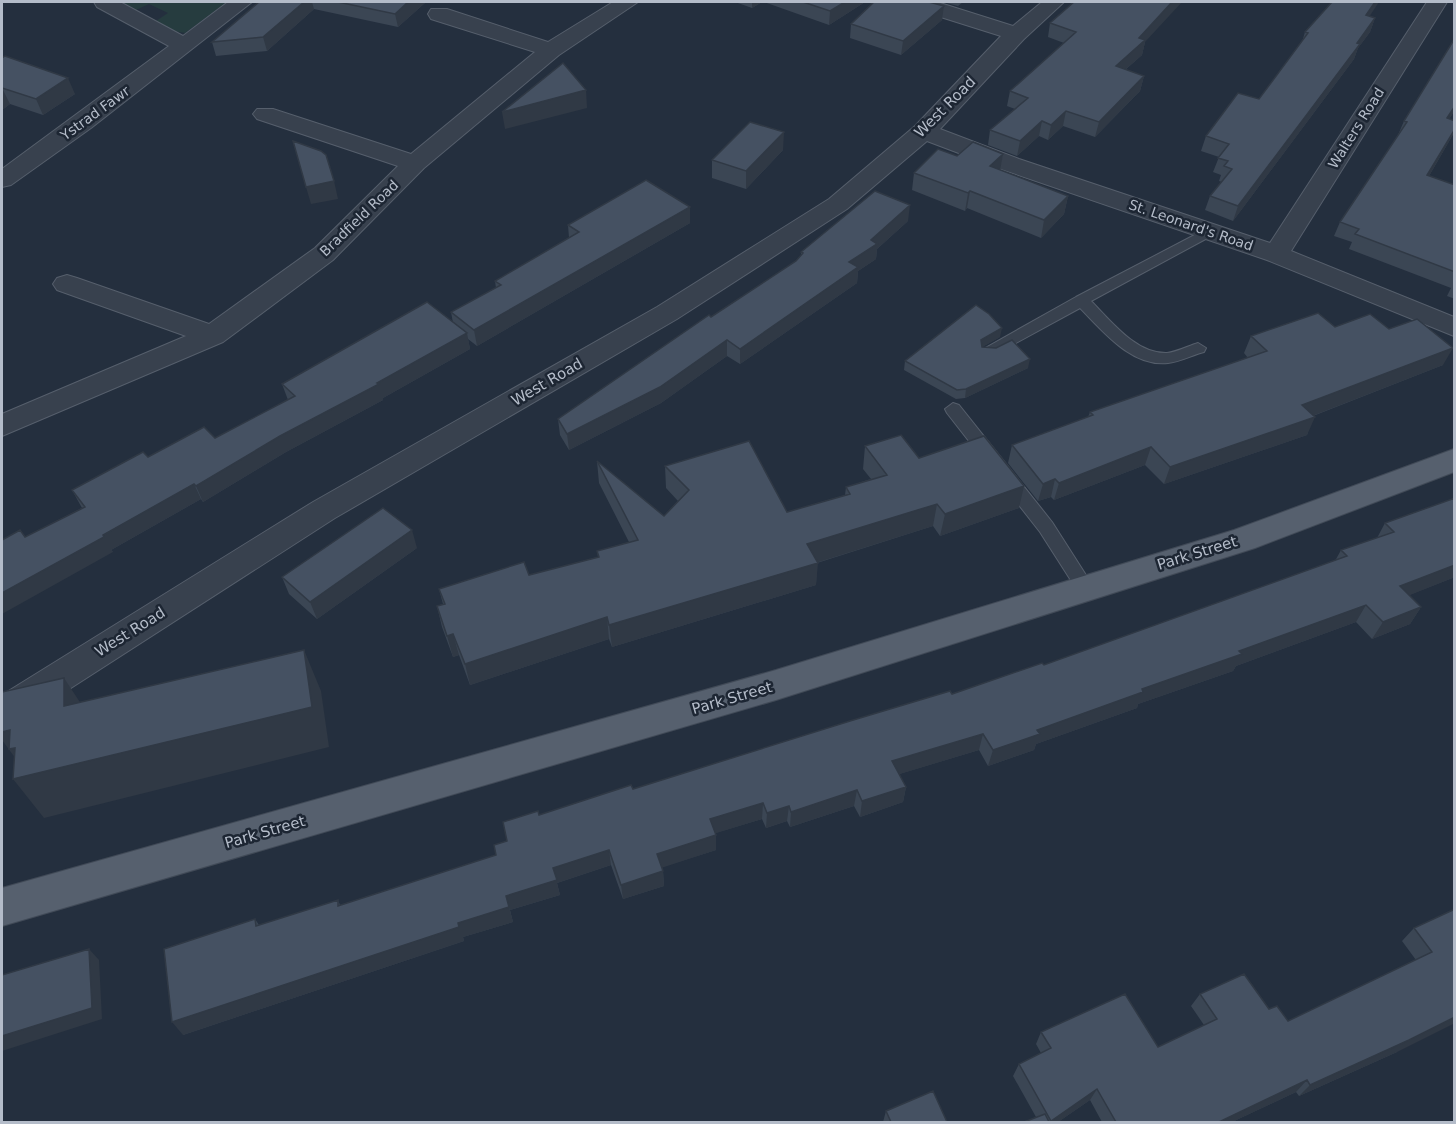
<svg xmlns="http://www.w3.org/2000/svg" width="1456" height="1124" viewBox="0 0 1456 1124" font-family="'DejaVu Sans',sans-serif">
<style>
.green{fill:#263c3f}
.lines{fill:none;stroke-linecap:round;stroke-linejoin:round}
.lane-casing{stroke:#565f6c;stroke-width:2}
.street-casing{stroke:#565f6c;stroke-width:2}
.primary-casing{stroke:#414a57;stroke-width:2}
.lane{fill:#38414e;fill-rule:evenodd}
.street{fill:#38414e;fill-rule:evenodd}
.primary{fill:#56606e;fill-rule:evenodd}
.wall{fill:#3b4654}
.shaded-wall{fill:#303945}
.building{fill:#455162;stroke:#303945;stroke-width:1.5}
.labels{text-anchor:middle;stroke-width:5;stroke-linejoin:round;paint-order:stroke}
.far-street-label{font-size:14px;fill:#b4bcc9;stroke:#1d2633}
.street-label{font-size:15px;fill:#b4bcc9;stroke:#1d2633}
</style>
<rect width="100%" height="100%" fill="#242f3e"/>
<path class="green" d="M 122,2 L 227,2 L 185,33 L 174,31 L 156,21 L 168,13 L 149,4 L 136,10 Z"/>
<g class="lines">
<defs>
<path id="lane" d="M 1208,228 L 1213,229 L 1213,235 L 1091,301 C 1111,321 1136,354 1167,353 C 1177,352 1188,346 1198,343 L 1206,348 L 1204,352 C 1192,355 1180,362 1168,363 C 1131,367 1103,331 1080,308 L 994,355 L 982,355 L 980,351 L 1076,297 Z
M 953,403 L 959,405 L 1052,522 L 1091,583 L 1094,588 L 1091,593 L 1079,593 L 1040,532 L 947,413 L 945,409 Z"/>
<path id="street" d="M 94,2 L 120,2 L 183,36 L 228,2 L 252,2 L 91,128 L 11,185 L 2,187 L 2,169 L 169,46 L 97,7 Z
M 613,2 L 638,2 L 559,55 L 424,168 L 333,260 L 223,342 L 2,436 L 2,414 L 186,336 L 57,290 L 53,284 L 57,278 L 67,275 L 77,278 L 209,324 L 315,248 L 398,166 L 257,119 L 253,114 L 257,109 L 273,109 L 411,154 L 535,52 L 431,19 L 428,14 L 431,9 L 447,9 L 548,42 Z
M 906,2 L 937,2 L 1013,26 L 1042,2 L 1064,2 L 1024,39 L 940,129 L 1019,159 L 1270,243 L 1427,2 L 1447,2 L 1291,251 L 1454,317 L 1454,336 L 1267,260 L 1001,169 L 927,141 L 847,209 L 677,319 L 335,518 L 15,724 L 2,728 L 2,695 L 313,502 L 657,307 L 829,199 L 915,126 L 1001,36 L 909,7 Z"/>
<path id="primary" d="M 1454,449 L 1454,472 L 1255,548 L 776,700 L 2,926 L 2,888 L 776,670 L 1234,530 Z"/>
</defs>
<use href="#lane" class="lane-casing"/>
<use href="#street" class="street-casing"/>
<use href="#primary" class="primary-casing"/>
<use href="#lane" class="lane"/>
<use href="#street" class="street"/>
<use href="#primary" class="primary"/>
</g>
<path class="wall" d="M 259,2 L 426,2 L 398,27 L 314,9 L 267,51 L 216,56 L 212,42 Z
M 735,2 L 762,2 L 752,8 Z
M 764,2 L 865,2 L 829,25 Z
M 943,2 L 963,2 L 958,6 Z
M 944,6 L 942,20 L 901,55 L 850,38 L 851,24 Z
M 1370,16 L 1375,18 L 1370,32 L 1358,48 L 1354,59 L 1233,221 L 1205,210 L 1210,196 L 1222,182 L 1219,181 L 1221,175 L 1213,172 L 1219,157 L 1201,151 L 1206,136 L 1259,99 L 1302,42 L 1305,32 Z
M 1050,23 L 1145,42 L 1142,55 L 1125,70 L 1144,76 L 1140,91 L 1095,137 L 1063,126 L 1048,140 L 1039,136 L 1017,156 L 988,145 L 990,130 L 1015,109 L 1007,106 L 1010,91 L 1064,43 L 1048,37 Z
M 1455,38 L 1455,110 L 1449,119 L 1455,121 L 1455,131 L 1429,176 L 1455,185 L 1455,299 L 1447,296 L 1451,288 L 1349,249 L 1352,242 L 1334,236 L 1340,222 L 1398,135 L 1404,121 Z
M 2,58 L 75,94 L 43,115 L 10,104 L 2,110 Z
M 783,150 L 746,189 L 712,178 L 712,160 Z
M 1003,154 L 1000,170 L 1068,196 L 1064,214 L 1041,238 L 967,208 L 965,211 L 912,190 L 914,173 L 957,156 Z
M 908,221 L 877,249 L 876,259 L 858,271 L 857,283 L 740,364 L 727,356 L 661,403 L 569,450 L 560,435 L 558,419 L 796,261 L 801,256 L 801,252 Z
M 690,223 L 477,346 L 468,339 L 470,349 L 383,398 L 383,400 L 286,452 L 203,502 L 201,499 L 111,550 L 113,552 L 25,537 L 82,508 L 72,490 L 148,457 L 215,438 L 288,400 L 282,384 L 453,323 L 451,312 L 496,288 L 495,281 L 569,238 L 568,225 Z
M 1335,327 L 1389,329 L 1443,365 L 1313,416 L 1307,435 L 1164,484 L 1145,465 L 1054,500 L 1051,497 L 1038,501 L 1008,463 L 1012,445 L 1088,417 L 1090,412 L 1248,358 L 1244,353 L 1251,336 Z
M 1000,337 L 982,347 L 1028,368 L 965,398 L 956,399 L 904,370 L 905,361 Z
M 865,446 L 919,458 L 1019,508 L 940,536 L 933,526 L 817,563 L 816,585 L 612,647 L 609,639 L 470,685 L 459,655 L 453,657 L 442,627 L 437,606 L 443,604 L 439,589 L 529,575 L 598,557 L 597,551 L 629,542 L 599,483 L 597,461 L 664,516 L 678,501 L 666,488 L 665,466 L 787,512 L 845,495 L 846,487 L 871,479 L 863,469 Z
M 1455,498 L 1455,577 L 1409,595 L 1421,607 L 1410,624 L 1372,639 L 1356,622 L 1236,666 L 1233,671 L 1138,704 L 1137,708 L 1036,744 L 1034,750 L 988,766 L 979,750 L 899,774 L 906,787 L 903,802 L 860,817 L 854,806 L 790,827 L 787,821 L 766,828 L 762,819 L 715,833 L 716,850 L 662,867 L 663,871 L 664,886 L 623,899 L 611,865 L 557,883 L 560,895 L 510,910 L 513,922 L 463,937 L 464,941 L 183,1035 L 255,919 L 259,925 L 338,900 L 340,905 L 496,855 L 507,841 L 539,815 L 633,789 L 952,694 L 1044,665 L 1335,561 L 1341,550 L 1377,538 L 1385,523 Z
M 417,548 L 317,619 L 289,594 L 282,577 Z
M 1455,909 L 1397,1052 L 1299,1096 L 1296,1092 L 1232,1122 L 1102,1122 L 1090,1100 L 1058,1122 L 1024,1122 L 1036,1117 L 1013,1076 L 1019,1064 L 1041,1053 L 1036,1044 L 1041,1032 L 1158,1047 L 1204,1025 L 1191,1006 L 1200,994 L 1269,1009 L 1288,1021 L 1416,960 L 1402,941 L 1414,928 Z
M 886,1111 L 947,1122 L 883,1122 Z"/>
<path class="shaded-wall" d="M 304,2 L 312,2 L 314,9 L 267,51 L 263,37 Z
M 408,2 L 426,2 L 398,27 L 395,14 Z
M 752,2 L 762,2 L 752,8 Z
M 845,2 L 865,2 L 829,25 L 830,11 Z
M 1172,2 L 1182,2 L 1145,42 L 1142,55 L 1112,81 L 1116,66 L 1139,38 Z
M 1375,2 L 1379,2 L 1361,29 L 1366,15 Z
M 944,6 L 942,20 L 901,55 L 903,41 Z
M 1375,18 L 1370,32 L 1358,48 L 1354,59 L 1233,221 L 1238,206 Z
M 1144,76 L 1140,91 L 1095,137 L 1099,122 Z
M 68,78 L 75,94 L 43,115 L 36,99 Z
M 2,88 L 10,104 L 2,110 Z
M 586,90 L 587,108 L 505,129 L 502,112 Z
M 1455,106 L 1455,110 L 1441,132 L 1447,118 Z
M 1066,111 L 1063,126 L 1048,140 L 1051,125 Z
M 1042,121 L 1039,136 L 1017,156 L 1020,141 Z
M 1455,129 L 1452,136 L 1421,190 L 1427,175 Z
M 784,132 L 783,150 L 746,189 L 746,171 Z
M 1003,154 L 1000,171 L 990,166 Z
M 334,181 L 338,199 L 311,204 L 306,187 Z
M 970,191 L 967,208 L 965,211 L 968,193 Z
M 1068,196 L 1064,214 L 1041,238 L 1044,220 Z
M 910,205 L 908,221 L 877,249 L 876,259 L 858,271 L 857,283 L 740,364 L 740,349 L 849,262 L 871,240 Z
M 690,207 L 690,223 L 477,346 L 474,330 Z
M 1002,328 L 1000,337 L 979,349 L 981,340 Z
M 467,333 L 470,349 L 383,398 L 383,400 L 286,452 L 203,502 L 196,486 L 280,436 Z
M 727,340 L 727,356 L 661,403 L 569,450 L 567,434 Z
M 1453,348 L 1443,365 L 1294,423 L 1302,405 Z
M 1030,359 L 1028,368 L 965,398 L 966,389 Z
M 1315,417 L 1307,435 L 1164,484 L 1170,467 Z
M 1151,447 L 1145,465 L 1054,500 L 1059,483 Z
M 1055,479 L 1051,497 L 1038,501 L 1043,484 Z
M 194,484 L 201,499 L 111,550 L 113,552 L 2,614 L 2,593 Z
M 1024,486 L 1019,508 L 940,536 L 945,514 Z
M 937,504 L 933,526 L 806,566 L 807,544 Z
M 412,530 L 417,548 L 317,619 L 310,602 Z
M 818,563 L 816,585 L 612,647 L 609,625 Z
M 1455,565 L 1455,577 L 1390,603 L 1400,586 Z
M 1366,605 L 1356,622 L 1236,666 L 1233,671 L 1138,704 L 1137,708 L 1036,744 L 1034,750 L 988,766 L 993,750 L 1037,730 L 1239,651 Z
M 1421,607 L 1410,624 L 1372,639 L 1383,622 Z
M 607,617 L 609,639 L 470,685 L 465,664 Z
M 453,634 L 459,655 L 453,657 L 447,636 Z
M 304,650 L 321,691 L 329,747 L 44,818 L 13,779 L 27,774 L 2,740 L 2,732 Z
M 64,678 L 91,719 L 64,706 Z
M 983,734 L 979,750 L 890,777 L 892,761 Z
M 906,787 L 903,802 L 860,817 L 862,801 Z
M 857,790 L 854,806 L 790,827 L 791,812 Z
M 763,803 L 762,819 L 710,835 L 710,819 Z
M 789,806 L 787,821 L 766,828 L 767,813 Z
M 716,835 L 716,850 L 658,869 L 657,854 Z
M 609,850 L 611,865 L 557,883 L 560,895 L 510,910 L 506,896 L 553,868 Z
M 663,871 L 664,886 L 623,899 L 621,885 Z
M 509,907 L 513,922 L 463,937 L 464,941 L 183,1035 L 172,1022 L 458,923 Z
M 89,949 L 99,960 L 102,1019 L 2,1051 L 2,1036 Z
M 1455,1017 L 1455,1023 L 1397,1052 L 1299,1096 L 1310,1085 Z
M 1307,1080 L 1296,1092 L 1232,1122 L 1219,1122 Z
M 1097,1089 L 1090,1100 L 1058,1122 L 1050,1122 Z"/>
<path class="building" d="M 259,2 L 304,2 L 263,37 L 212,42 Z
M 338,2 L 408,2 L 395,14 Z
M 803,2 L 845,2 L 830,11 Z
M 874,2 L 929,2 L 944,6 L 903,41 L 851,24 Z
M 1074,2 L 1172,2 L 1139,38 L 1145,40 L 1116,66 L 1144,76 L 1099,122 L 1066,111 L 1051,125 L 1042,121 L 1020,141 L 990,130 L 1028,98 L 1010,91 L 1076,32 L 1050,23 Z
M 1332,2 L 1375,2 L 1366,15 L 1375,18 L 1357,43 L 1360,44 L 1238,206 L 1210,196 L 1232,169 L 1224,166 L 1228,161 L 1218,158 L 1229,144 L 1206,136 L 1238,93 L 1259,99 L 1308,33 L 1305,32 Z
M 1455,38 L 1455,106 L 1447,118 L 1455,121 L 1455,129 L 1427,175 L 1455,185 L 1455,272 L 1355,234 L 1359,229 L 1340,222 L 1407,122 L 1404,121 Z
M 5,56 L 68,78 L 36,99 L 2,88 L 2,58 Z
M 563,63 L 586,90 L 502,112 Z
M 750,122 L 784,132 L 746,171 L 712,160 Z
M 293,141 L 321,151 L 326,155 L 334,181 L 306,187 Z
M 973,142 L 1003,154 L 990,166 L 1068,196 L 1044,220 L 970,191 L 968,193 L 914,173 L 938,149 L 957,156 Z
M 646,180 L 690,207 L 474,330 L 451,312 L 501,285 L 495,281 L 579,232 L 568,225 Z
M 875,191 L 910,205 L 871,240 L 877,244 L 849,262 L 858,267 L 740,349 L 727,340 L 660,387 L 567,434 L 558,419 L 709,315 L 711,317 L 796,261 L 803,253 L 801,252 Z
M 427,302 L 467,333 L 377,383 L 379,384 L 280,436 L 196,486 L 194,484 L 103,535 L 104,537 L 2,593 L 2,540 L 20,530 L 25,537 L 85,507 L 72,490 L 143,452 L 148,457 L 204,427 L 215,438 L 295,396 L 282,384 Z
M 976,305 L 989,314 L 1002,328 L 981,340 L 982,347 L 996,348 L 1012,340 L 1030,359 L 966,389 L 957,390 L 905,361 Z
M 1318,313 L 1335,327 L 1370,314 L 1389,329 L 1417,319 L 1453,348 L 1302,405 L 1315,417 L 1170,467 L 1151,447 L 1059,483 L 1055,479 L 1043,484 L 1012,445 L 1093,415 L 1090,412 L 1267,351 L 1251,336 Z
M 901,435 L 919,458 L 984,436 L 1024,486 L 945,514 L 937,504 L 807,544 L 818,563 L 609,625 L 607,617 L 465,664 L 453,634 L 447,636 L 437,606 L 445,604 L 439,589 L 524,562 L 529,575 L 599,557 L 597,551 L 638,540 L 597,461 L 664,516 L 689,490 L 665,466 L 749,441 L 787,512 L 850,494 L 846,487 L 887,475 L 865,446 Z
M 1455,498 L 1455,565 L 1400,586 L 1421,607 L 1383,622 L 1366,605 L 1239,651 L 1242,654 L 1142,689 L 1143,692 L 1037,730 L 1040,734 L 993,750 L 983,734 L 892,761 L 906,787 L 862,801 L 857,790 L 791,812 L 789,806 L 767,813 L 763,803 L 710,819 L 716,835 L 657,854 L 663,871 L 621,885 L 609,850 L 553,868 L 557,880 L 506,896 L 509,907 L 458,923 L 459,927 L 172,1022 L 164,949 L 255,919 L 256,926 L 338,900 L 338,906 L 496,855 L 494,845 L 507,841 L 503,822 L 538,811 L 539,815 L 631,785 L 633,789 L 850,721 L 950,691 L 952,694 L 1042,663 L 1044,665 L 1347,556 L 1341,550 L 1394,532 L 1385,523 Z
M 383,508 L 412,530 L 310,602 L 282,577 Z
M 304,650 L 312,707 L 13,779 L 15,748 L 9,749 L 10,730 L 2,732 L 2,692 L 64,678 L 64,706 Z
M 1455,909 L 1455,1017 L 1409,1040 L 1310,1085 L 1307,1080 L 1219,1122 L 1116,1122 L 1097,1089 L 1051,1121 L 1019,1064 L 1051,1048 L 1041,1032 L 1125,994 L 1158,1047 L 1217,1019 L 1200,994 L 1244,974 L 1269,1009 L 1277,1006 L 1288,1021 L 1432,952 L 1414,928 Z
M 89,949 L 92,1008 L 2,1036 L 2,975 Z
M 933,1091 L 947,1122 L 891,1122 L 886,1111 Z
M 1045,1114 L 1049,1122 L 1024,1122 Z"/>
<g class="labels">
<g class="far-street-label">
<text transform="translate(95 113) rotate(-36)" y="5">Ystrad Fawr</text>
<text transform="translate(1356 128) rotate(-58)" y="5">Walters Road</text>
<text transform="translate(359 218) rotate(-44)" y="5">Bradfield Road</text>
<text transform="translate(1191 225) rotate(19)" y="5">St. Leonard's Road</text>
</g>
<g class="street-label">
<text transform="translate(945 107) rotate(-45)" y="5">West Road</text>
<text transform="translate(547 382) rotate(-30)" y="5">West Road</text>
<text transform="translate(1197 553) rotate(-17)" y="5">Park Street</text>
<text transform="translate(130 632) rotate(-32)" y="5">West Road</text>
<text transform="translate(732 698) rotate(-16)" y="5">Park Street</text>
<text transform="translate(265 832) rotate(-16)" y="5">Park Street</text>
</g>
</g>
<rect width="1456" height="1124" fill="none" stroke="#b4bcc9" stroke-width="6"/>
</svg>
